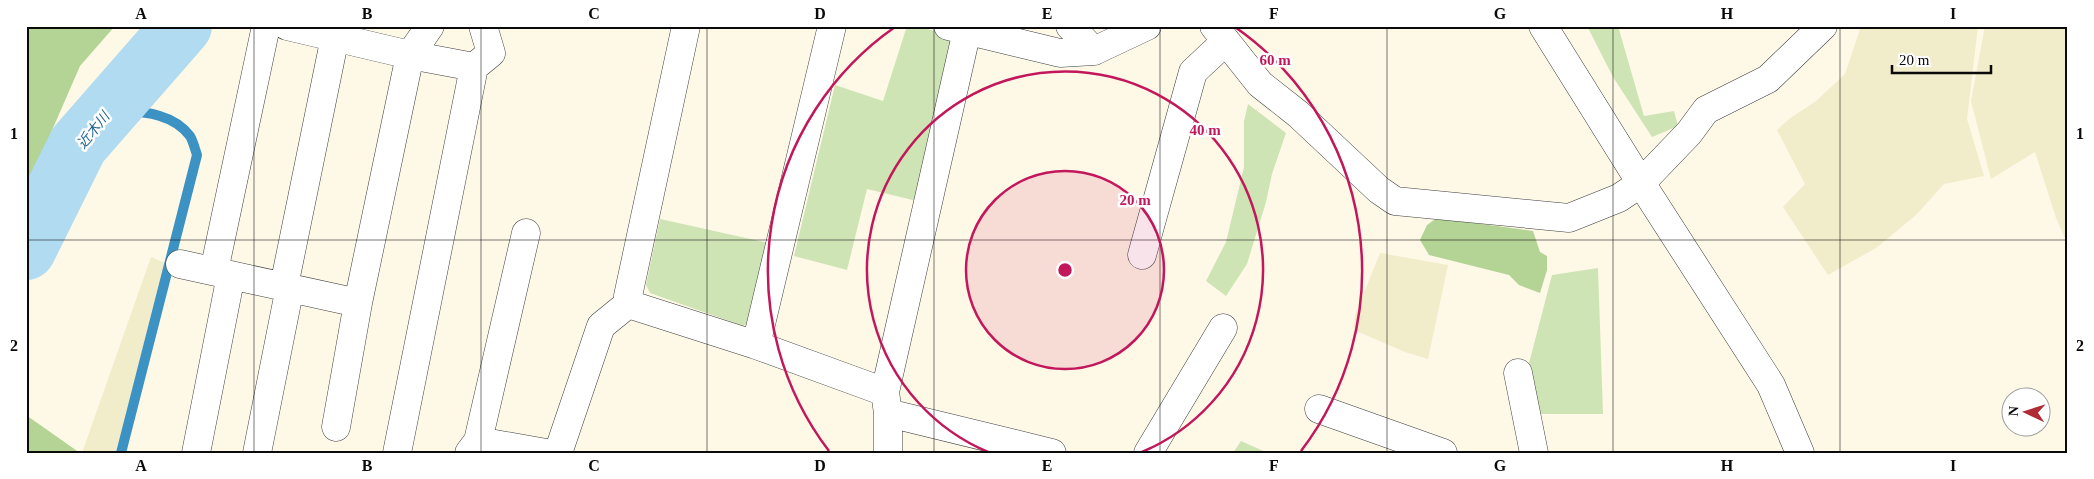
<svg xmlns="http://www.w3.org/2000/svg" width="2094" height="479" viewBox="0 0 2094 479" font-family="'Times New Roman','Noto Sans JP',serif">
<style>
.farmland{fill:#f1ecca}
.green{fill:#cfe4b5}
.forest{fill:#b3d495}
.lines{fill:none;stroke-linecap:round;stroke-linejoin:round}
.stream{stroke:#3c92c3;stroke-width:10}
.river{stroke:#b0dbf1;stroke-width:60}
.minor-casing{stroke:#3d3d3d;stroke-width:29}
.minor{stroke:#fff;stroke-width:28}
.grid{fill:none;stroke:#0a0a0a;stroke-width:1;stroke-opacity:0.55}
.ring{fill:none;stroke:#c2185b;stroke-width:2.5}
.labels{text-anchor:middle;stroke-width:5;stroke-linejoin:round;paint-order:stroke}
.water-label{font-size:14px;font-style:italic;fill:#1d6291;stroke:#fff}
.centre{fill:#c2185b;stroke:#fff;stroke-width:2.5}
.ring-label{font-size:15px;text-anchor:middle;font-weight:bold;fill:#c2185b;stroke:#fff;stroke-width:5;stroke-linejoin:round;paint-order:stroke}
.neatline{fill:none;stroke:#0a0a0a;stroke-width:2}
.grid-label{font-size:16px;text-anchor:middle;font-weight:bold;fill:#0a0a0a}
</style>
<rect width="100%" height="100%" fill="#fef8e7"/>
<path class="farmland" d="M 1861,26 L 1978,26 L 1967,119 L 1984,176 L 1944,184 L 1916,215 L 1876,248 L 1828,275 L 1783,207 L 1805,184 L 1777,130 L 1789,119 L 1816,101 L 1845,74 Z
M 1985,26 L 2068,26 L 2068,245 L 2056,218 L 2035,152 L 1991,179 L 1971,101 Z
M 1380,253 L 1448,265 L 1428,359 L 1405,352 L 1354,330 L 1355,315 Z
M 151,257 L 165,263 L 117,453 L 82,453 Z"/>
<path class="green" d="M 907,26 L 918,26 L 958,38 L 921,202 L 867,189 L 847,270 L 794,256 L 835,85 L 883,101 Z
M 1587,26 L 1618,26 L 1644,116 L 1674,111 L 1678,126 L 1652,137 L 1613,77 Z
M 1248,104 L 1286,133 L 1272,174 L 1266,202 L 1247,264 L 1226,296 L 1206,281 L 1226,242 L 1244,167 L 1244,121 Z
M 660,219 L 773,244 L 753,321 L 743,326 L 650,293 L 646,285 Z
M 1598,268 L 1603,414 L 1538,414 L 1528,367 L 1552,275 Z
M 1241,441 L 1268,453 L 1233,453 Z"/>
<path class="forest" d="M 26,26 L 115,26 L 80,66 L 26,190 Z
M 1437,218 L 1533,231 L 1540,252 L 1547,256 L 1547,270 L 1540,293 L 1519,285 L 1509,275 L 1429,255 L 1420,240 L 1427,225 Z
M 26,415 L 80,453 L 26,453 Z"/>
<g class="lines">
<path class="stream" d="M 109,109 C 138,112 171,111 190,136 C 193,141 195,149 197,155 L 121,453"/>
<path class="river" d="M 26,250 L 78,145 L 182,26"/>
<defs>
<path id="minor" d="M 287,26 L 410,55 L 474,67 L 397,453
M 686,26 L 628,296 L 628,304 L 756,345
M 832,26 L 756,345 L 885,392
M 948,26 L 1060,53 L 1094,51 L 1147,26
M 1070,26 L 1094,51
M 1214,26 L 1260,84 L 1298,114 L 1379,190 L 1395,201 L 1569,218 L 1619,198 L 1641,183 L 1689,133 L 1706,110 L 1768,79 L 1823,26
M 1543,26 L 1641,183 L 1771,385 L 1800,453
M 474,67 L 491,53 L 483,26
M 1142,255 L 1193,72 L 1226,41
M 180,264 L 358,303 L 410,55 L 430,26
M 214,271 L 266,26
M 284,286 L 335,37
M 1518,373 L 1534,453
M 1319,409 L 1443,453
M 888,413 L 1052,453
M 336,427 L 358,303
M 478,441 L 546,453
M 196,453 L 231,275
M 257,453 L 290,287
M 469,453 L 478,441 L 526,233
M 558,453 L 601,326 L 628,304
M 888,453 L 888,413 L 885,392 L 968,26
M 1148,453 L 1223,328"/>
</defs>
<use href="#minor" class="minor-casing"/>
<use href="#minor" class="minor"/>
</g>
<path class="grid" d="M 254,26 L 254,453M 481,26 L 481,453M 707,26 L 707,453M 934,26 L 934,453M 1160,26 L 1160,453M 1387,26 L 1387,453M 1613,26 L 1613,453M 1840,26 L 1840,453M 26,240 L 2068,240"/>
<circle cx="1065" cy="270" r="99" fill="#c2185b" fill-opacity=".12"/>
<g class="ring">
<circle cx="1065" cy="270" r="99"/>
<path d="M988 452A198 198 0 1 1 1142 452"/>
<path d="M829 451A297 297 0 0 1 895 27M1235 27A297 297 0 0 1 1301 451"/>
</g>
<g class="labels">
<g class="water-label">
<text transform="translate(93 130) rotate(-51)" y="5">近木川</text>
</g>
</g>
<circle cx="1065" cy="270" r="8" class="centre"/>
<g class="ring-label">
<text x="1275" y="65">60 m</text>
<text x="1205" y="135">40 m</text>
<text x="1135" y="205">20 m</text>
</g>
<rect width="2094" height="479" fill="none" stroke="#ffffff" stroke-width="55"/>
<g transform="translate(2026 412) rotate(274)"><circle r="24" fill="#ffffff" stroke="#9d9d9d"/>
<path d="M0-4L9 19L0 12L-9 19Z" fill="#af2c37"/>
<text y="-8" font-size="14" font-weight="bold" text-anchor="middle" fill="#0a0a0a">N</text>
</g>
<path d="M1892 65v8h99v-8" fill="none" stroke="#0a0a0a" stroke-width="2.5"/>
<text x="1899" y="65" font-size="15" fill="#0a0a0a" stroke="#ffffff" stroke-width="4" paint-order="stroke">20 m</text>
<rect x="28" y="28" width="2038" height="424" class="neatline"/>
<g class="grid-label">
<text x="141" y="19">A</text>
<text x="367" y="19">B</text>
<text x="594" y="19">C</text>
<text x="820" y="19">D</text>
<text x="1047" y="19">E</text>
<text x="1274" y="19">F</text>
<text x="1500" y="19">G</text>
<text x="1727" y="19">H</text>
<text x="1953" y="19">I</text>
<text x="14" y="139">1</text>
<text x="2080" y="139">1</text>
<text x="14" y="351">2</text>
<text x="2080" y="351">2</text>
<text x="141" y="471">A</text>
<text x="367" y="471">B</text>
<text x="594" y="471">C</text>
<text x="820" y="471">D</text>
<text x="1047" y="471">E</text>
<text x="1274" y="471">F</text>
<text x="1500" y="471">G</text>
<text x="1727" y="471">H</text>
<text x="1953" y="471">I</text>
</g>
</svg>
